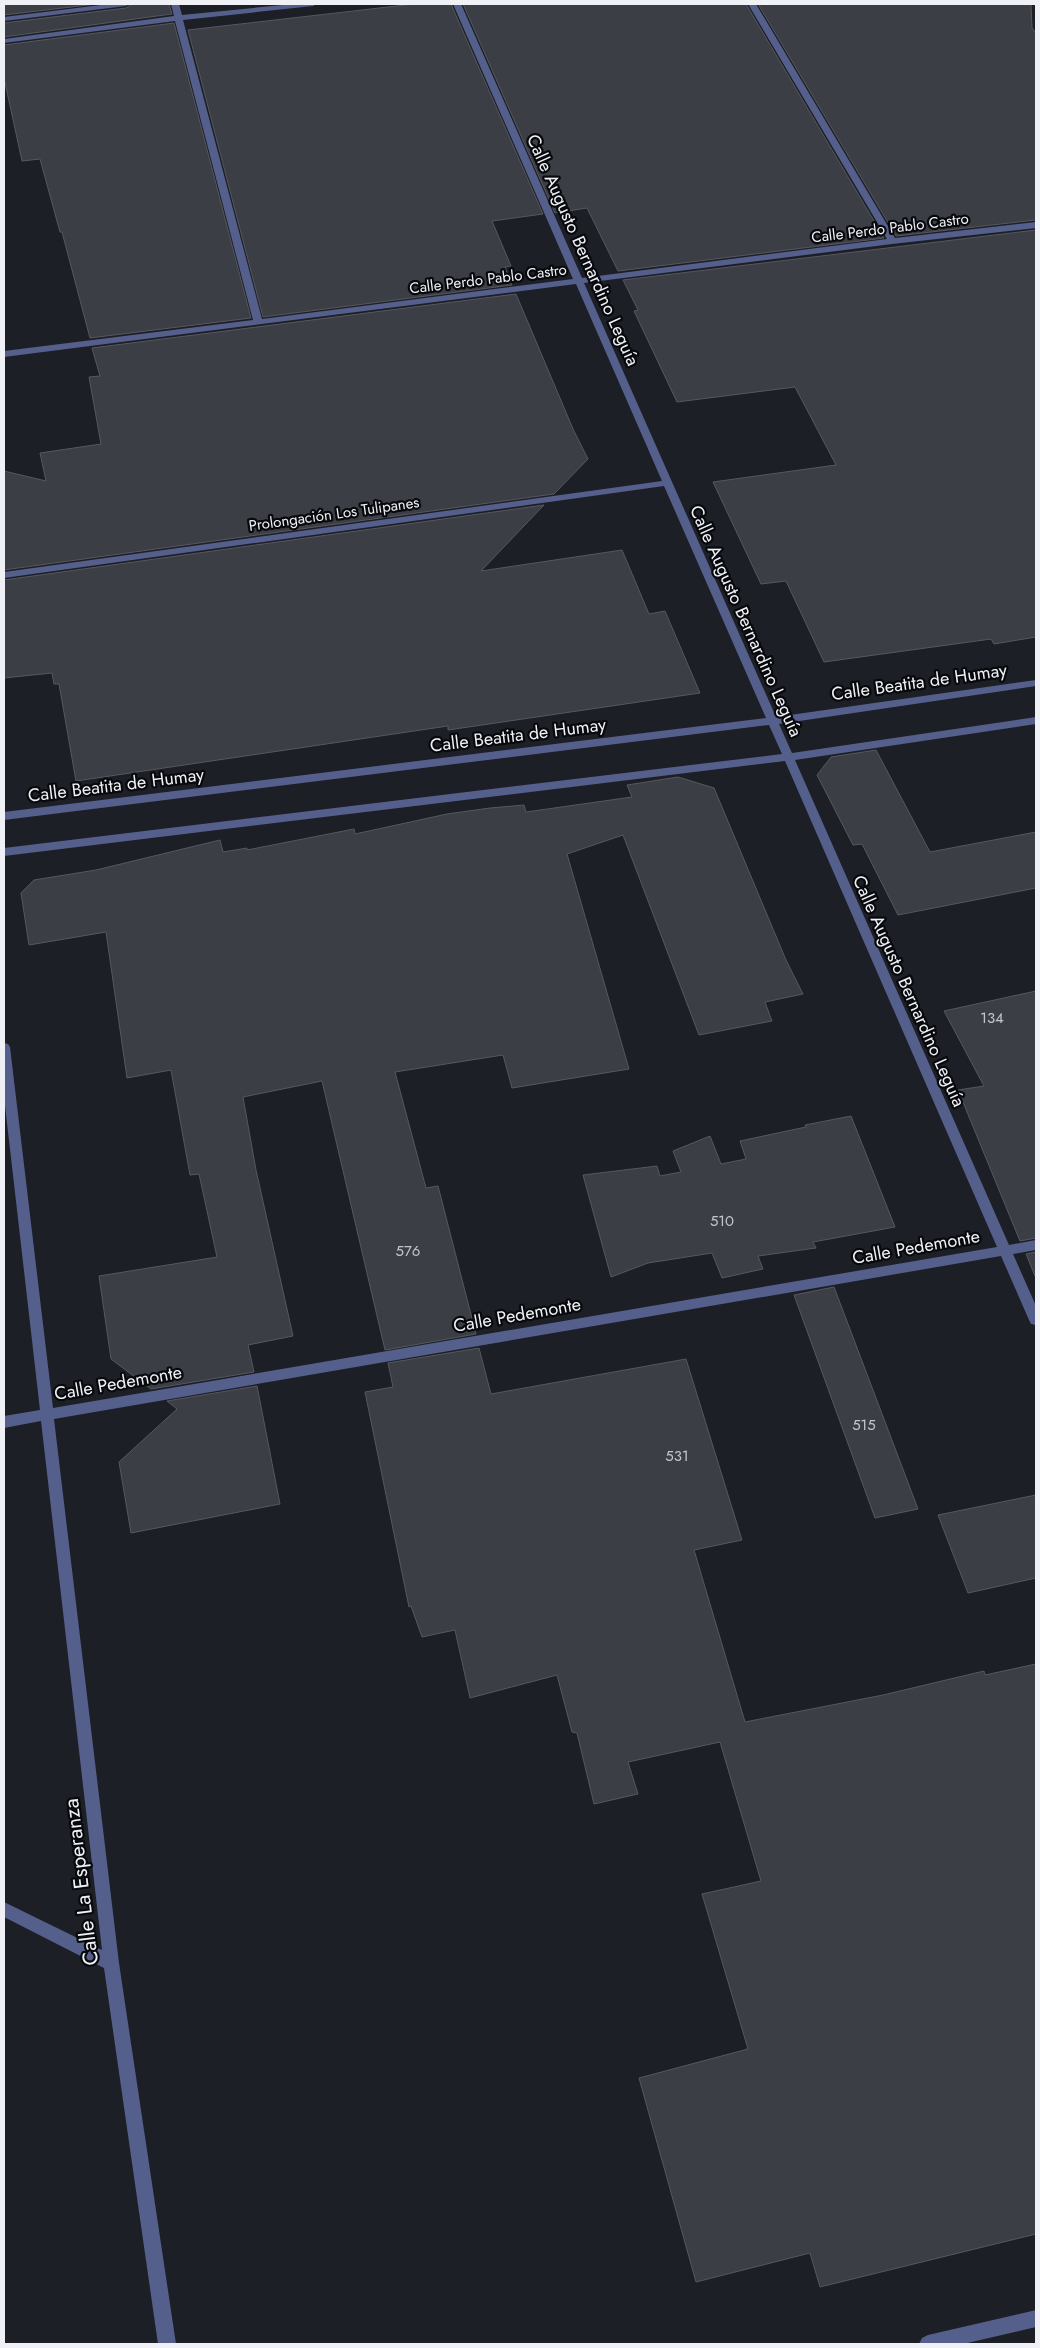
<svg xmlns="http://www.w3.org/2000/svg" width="1040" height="2348" viewBox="0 0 1040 2348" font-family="Jost,sans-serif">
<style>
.building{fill:#3c3e46;stroke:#565860}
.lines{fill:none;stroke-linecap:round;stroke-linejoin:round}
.minor{fill:#555f8b;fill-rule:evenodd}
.tertiary{fill:#555f8b;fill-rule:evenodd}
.labels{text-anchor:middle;stroke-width:4.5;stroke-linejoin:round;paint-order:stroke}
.far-street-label{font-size:15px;fill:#eff1f6;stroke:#08090c}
.number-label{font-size:15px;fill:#c2c4ca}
.street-label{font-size:18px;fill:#eff1f6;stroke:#08090c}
.near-street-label{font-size:21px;fill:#eff1f6;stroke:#08090c}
</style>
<rect width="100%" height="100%" fill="#1d1f26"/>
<path class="building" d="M 4,4 L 96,4 L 4,15 Z
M 132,4 L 169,4 L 172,14 L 4,37 L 4,23 L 126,8 Z
M 414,4 L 451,4 L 543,214 L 492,221 L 511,266 L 505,267 L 512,285 L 263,317 L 188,30 Z
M 463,4 L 746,4 L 884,238 L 618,271 L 587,208 L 555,213 Z
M 758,4 L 1031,4 L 1032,28 L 1036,33 L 1036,220 L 896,236 Z
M 174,23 L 251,318 L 90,338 L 62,232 L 60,232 L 40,159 L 22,161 L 4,78 L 4,45 Z
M 1036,230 L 1036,637 L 994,644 L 991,639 L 824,662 L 786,581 L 761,584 L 713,482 L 836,465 L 795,387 L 677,402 L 634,311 L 638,310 L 623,280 Z
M 516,294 L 573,429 L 588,459 L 554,494 L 4,570 L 4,471 L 46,481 L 40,453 L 101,444 L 89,377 L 100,376 L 92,348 Z
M 544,505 L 481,571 L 622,550 L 649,614 L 665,611 L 700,693 L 448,730 L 448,726 L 76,781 L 59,684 L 54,684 L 52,673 L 4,678 L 4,580 Z
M 876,750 L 930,852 L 1036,832 L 1036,888 L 898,915 L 862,844 L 853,845 L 817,775 L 831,757 Z
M 678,777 L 714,788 L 786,960 L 803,994 L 765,1002 L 772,1021 L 699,1035 L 623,835 L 567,854 L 629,1069 L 512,1088 L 503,1055 L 395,1072 L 426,1188 L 438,1186 L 476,1334 L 385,1350 L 322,1081 L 243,1097 L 256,1170 L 293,1336 L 248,1345 L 254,1372 L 151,1389 L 111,1359 L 99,1276 L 217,1257 L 199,1174 L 190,1175 L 171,1070 L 127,1078 L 106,932 L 29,945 L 21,893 L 34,880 L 96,870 L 220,840 L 223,852 L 247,848 L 247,850 L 354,829 L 355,834 L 447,814 L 490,808 L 524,805 L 526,812 L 632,797 L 627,785 Z
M 1036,991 L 1036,1238 L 1020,1241 L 958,1090 L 984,1086 L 944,1011 Z
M 851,1116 L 895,1227 L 813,1242 L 816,1248 L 758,1256 L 763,1269 L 722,1278 L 712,1253 L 648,1263 L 611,1277 L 583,1175 L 657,1166 L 660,1176 L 681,1172 L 673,1151 L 710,1136 L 721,1164 L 746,1159 L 740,1141 L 806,1127 L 805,1125 Z
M 1036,1252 L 1036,1276 L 1035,1276 L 1026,1254 Z
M 834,1287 L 918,1509 L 875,1518 L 794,1295 Z
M 479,1348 L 491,1394 L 686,1359 L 742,1540 L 694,1550 L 745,1722 L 883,1695 L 984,1671 L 985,1675 L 1036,1664 L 1036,2234 L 820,2287 L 810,2253 L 696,2282 L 639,2078 L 748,2049 L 702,1894 L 761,1881 L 720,1742 L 628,1762 L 638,1794 L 594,1804 L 577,1733 L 572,1732 L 557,1675 L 470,1698 L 455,1630 L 422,1637 L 411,1606 L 409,1607 L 365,1392 L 393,1387 L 388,1363 Z
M 257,1386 L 280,1504 L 131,1533 L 119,1462 L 177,1409 L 167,1401 Z
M 1036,1495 L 1036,1578 L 968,1593 L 938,1515 Z"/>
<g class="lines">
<path class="minor" d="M 109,4 L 130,4 L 126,6 L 4,21 L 4,17 Z
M 171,4 L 179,4 L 182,15 L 293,4 L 317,4 L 313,6 L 183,20 L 262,319 L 573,279 L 453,4 L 461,4 L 582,278 L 887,239 L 748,4 L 756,4 L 895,238 L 1036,222 L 1036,228 L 892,244 L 584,283 L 776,717 L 1036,680 L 1036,686 L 779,724 L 792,753 L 1036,717 L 1036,724 L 795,760 L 1009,1245 L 1036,1240 L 1036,1250 L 1013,1254 L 1036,1306 L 1036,1325 L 1031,1324 L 1029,1320 L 1001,1256 L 54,1419 L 119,1963 L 176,2344 L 158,2344 L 104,1968 L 4,1917 L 4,1902 L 102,1950 L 41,1421 L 4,1428 L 4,1416 L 40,1410 L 4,1097 L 4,1043 L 8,1044 L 10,1047 L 53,1408 L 997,1247 L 785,761 L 4,856 L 4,848 L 782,754 L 769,725 L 4,820 L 4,812 L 766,718 L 664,486 L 4,578 L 4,572 L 662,481 L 576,284 L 4,357 L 4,351 L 253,320 L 175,21 L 4,43 L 4,39 L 174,16 Z"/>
<path class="tertiary" d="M 1036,2310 L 1036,2327 L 963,2344 L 919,2344 L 922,2338 L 928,2335 Z"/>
</g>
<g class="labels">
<g class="far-street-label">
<text transform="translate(890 228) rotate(-7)" y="5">Calle Perdo Pablo Castro</text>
<text transform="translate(488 279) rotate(-7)" y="5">Calle Perdo Pablo Castro</text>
<text transform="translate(334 514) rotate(-8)" y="5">Prolongación Los Tulipanes</text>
</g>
<g class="number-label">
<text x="992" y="1023">134</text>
<text x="722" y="1226">510</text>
<text x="408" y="1256">576</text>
<text x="864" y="1430">515</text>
<text x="677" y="1461">531</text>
</g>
<g class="street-label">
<text transform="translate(583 250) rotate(66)" y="6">Calle Augusto Bernardino Leguía</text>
<text transform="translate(746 621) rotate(66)" y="6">Calle Augusto Bernardino Leguía</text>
<text transform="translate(919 682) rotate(-8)" y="6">Calle Beatita de Humay</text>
<text transform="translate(518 735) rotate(-7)" y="6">Calle Beatita de Humay</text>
<text transform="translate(116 785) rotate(-7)" y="6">Calle Beatita de Humay</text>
<text transform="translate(909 991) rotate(66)" y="6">Calle Augusto Bernardino Leguía</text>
<text transform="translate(916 1247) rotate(-10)" y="6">Calle Pedemonte</text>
<text transform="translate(517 1315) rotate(-10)" y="6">Calle Pedemonte</text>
<text transform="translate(118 1383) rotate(-10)" y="6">Calle Pedemonte</text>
</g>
<g class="near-street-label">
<text transform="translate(81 1882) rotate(-97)" y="7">Calle La Esperanza</text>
</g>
</g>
<rect width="1040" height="2348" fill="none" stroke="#eff1f6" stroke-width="10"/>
</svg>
